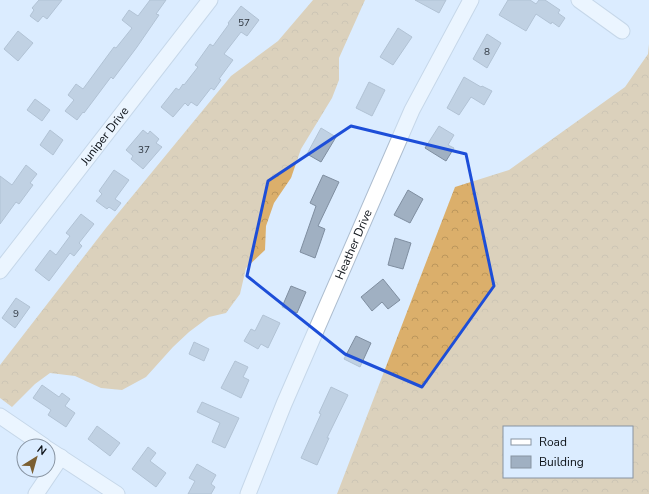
<svg xmlns="http://www.w3.org/2000/svg" width="649" height="494" viewBox="0 0 649 494" font-family="'Nunito Sans',sans-serif">
<style>
.forest{fill:url(#forest-crowns);fill-rule:evenodd}
.building{fill:#a0b0c2;stroke:#7f8ea0}
.lines{fill:none;stroke-linecap:round;stroke-linejoin:round}
.minor-casing{stroke:#adbdcf;stroke-width:17}
.minor{stroke:#fff;stroke-width:15}
.marked{fill:none;stroke:#1d4ed8;stroke-width:3;stroke-linejoin:round}
.labels{text-anchor:middle;stroke-width:4;stroke-linejoin:round;paint-order:stroke}
.number-label{font-size:10px;fill:#303841}
.street-label{font-size:12px;fill:#0b1016;stroke:#dbecff}
</style>
<defs>
<pattern id="forest-crowns" width="20" height="18" patternUnits="userSpaceOnUse"><rect width="20" height="18" fill="#dbaf6b"/><path d="M2 6a3 3 0 1 1 6 0M12 15a3 3 0 1 1 6 0" fill="none" stroke="#bb965c"/></pattern>
</defs>
<rect width="100%" height="100%" fill="#dbecff"/>
<path class="forest" d="M 313,0 L 365,0 L 339,58 L 339,80 L 332,98 L 301,149 L 291,178 L 274,203 L 266,226 L 265,250 L 246,268 L 240,294 L 226,313 L 209,317 L 189,332 L 173,347 L 146,377 L 122,390 L 101,388 L 75,376 L 50,373 L 35,384 L 12,407 L 0,398 L 0,365 L 106,228 L 231,76 L 278,41 Z
M 649,44 L 649,494 L 337,494 L 455,187 L 509,170 L 625,87 L 648,54 ZM 504,427 L 632,427 L 632,477 L 504,477 Z"/>
<path class="building" d="M 39,0 L 62,0 L 47,19 L 43,16 L 38,22 L 30,16 L 34,10 L 32,8 Z
M 150,0 L 166,0 L 156,14 L 159,15 L 137,47 L 113,79 L 111,77 L 84,113 L 83,112 L 77,120 L 65,111 L 74,100 L 68,95 L 76,84 L 83,89 L 114,47 L 116,48 L 132,28 L 122,20 L 129,10 L 138,16 Z
M 415,0 L 446,0 L 439,13 Z
M 508,0 L 530,0 L 536,4 L 539,0 L 545,0 L 560,10 L 558,13 L 565,18 L 559,27 L 552,22 L 551,24 L 536,14 L 526,31 L 499,15 Z
M 241,6 L 259,20 L 247,36 L 241,32 L 224,54 L 233,60 L 219,79 L 221,80 L 214,90 L 211,88 L 197,106 L 191,102 L 188,106 L 185,103 L 173,117 L 161,107 L 176,88 L 179,90 L 183,84 L 184,85 L 198,67 L 195,65 L 210,44 L 213,46 L 229,24 L 228,23 Z
M 398,28 L 412,37 L 393,65 L 380,57 Z
M 18,31 L 33,43 L 18,61 L 4,49 Z
M 487,34 L 501,43 L 487,68 L 473,59 Z
M 464,77 L 481,87 L 482,86 L 492,91 L 484,105 L 471,97 L 459,115 L 447,108 Z
M 369,82 L 385,90 L 372,116 L 356,108 Z
M 35,99 L 50,110 L 42,121 L 27,110 Z
M 439,126 L 454,135 L 448,145 L 454,148 L 446,161 L 425,148 Z
M 321,128 L 336,137 L 321,162 L 307,154 Z
M 50,130 L 63,140 L 53,155 L 40,145 Z
M 143,130 L 148,134 L 150,131 L 159,139 L 156,143 L 162,147 L 143,169 L 131,159 L 133,156 L 126,150 Z
M 26,165 L 37,174 L 30,183 L 33,185 L 19,204 L 16,202 L 0,224 L 0,176 L 12,185 Z
M 114,170 L 129,180 L 115,199 L 121,203 L 115,211 L 109,207 L 107,209 L 96,201 L 102,194 L 99,191 Z
M 323,175 L 339,182 L 318,226 L 325,229 L 315,258 L 300,252 L 316,206 L 310,203 Z
M 408,190 L 423,199 L 410,223 L 394,215 Z
M 81,214 L 94,224 L 79,243 L 82,246 L 74,256 L 70,253 L 49,281 L 35,270 L 50,250 L 56,255 L 70,236 L 66,233 Z
M 395,238 L 411,243 L 403,269 L 388,265 Z
M 383,279 L 400,300 L 388,309 L 382,302 L 372,311 L 361,297 Z
M 291,286 L 306,292 L 297,313 L 282,307 Z
M 16,298 L 30,307 L 15,328 L 2,318 Z
M 263,315 L 280,323 L 268,348 L 261,344 L 258,349 L 244,341 L 251,329 L 255,331 Z
M 356,336 L 371,343 L 360,367 L 344,359 Z
M 194,342 L 209,349 L 204,361 L 189,354 Z
M 235,361 L 248,367 L 243,377 L 249,380 L 241,398 L 221,388 Z
M 42,385 L 59,397 L 62,393 L 70,399 L 65,406 L 75,413 L 66,427 L 48,415 L 51,410 L 33,398 Z
M 331,387 L 348,395 L 327,438 L 329,438 L 317,465 L 301,458 L 321,414 L 319,413 Z
M 202,402 L 239,418 L 225,448 L 212,442 L 220,423 L 197,412 Z
M 97,426 L 120,443 L 110,456 L 88,439 Z
M 148,447 L 156,453 L 150,461 L 166,473 L 156,487 L 132,469 Z
M 197,464 L 216,475 L 211,484 L 215,487 L 211,494 L 188,494 L 195,481 L 189,478 Z"/>
<g class="lines">
<defs>
<g id="minor">
<path d="M 579,0 L 622,31"/>
<path id="s1" d="M 0,271 L 210,0"/>
<path d="M 0,416 L 44,446"/>
<path d="M 48,449 L 117,494"/>
<path d="M 36,494 L 61,457"/>
<path id="s2" d="M 248,494 L 284,404 L 412,110 L 471,0"/>
</g>
</defs>
<use href="#minor" class="minor-casing"/>
<use href="#minor" class="minor"/>
</g>
<path d="M0 0H649V494H0ZM 351,126 L 466,154 L 494,286 L 422,387 L 345,354 L 247,276 L 268,181 Z" fill="#dbecff" fill-opacity=".55" fill-rule="evenodd"/>
<path class="marked" d="M 351,126 L 466,154 L 494,286 L 422,387 L 345,354 L 247,276 L 268,181 Z"/>
<g class="labels">
<g class="number-label">
<text x="244" y="26">57</text>
<text x="487" y="55">8</text>
<text x="144" y="153">37</text>
<text x="16" y="317">9</text>
</g>
<g class="street-label">
<text dy="4" stroke="none"><textPath href="#s1" startOffset="171">Juniper Drive</textPath></text>
<text dy="4" stroke="none"><textPath href="#s2" startOffset="271">Heather Drive</textPath></text>
</g>
</g>
<rect x="503" y="426" width="130" height="52" fill="#dbecff" stroke="#8894a2"/>
<rect x="511" y="439" width="20" height="6" fill="#ffffff" stroke="#8894a2"/>
<text x="539" y="446" font-size="12" fill="#0b1016">Road</text>
<rect x="511" y="456" width="20" height="12" fill="#a0b0c2" stroke="#8894a2"/>
<text x="539" y="466" font-size="12" fill="#0b1016">Building</text>
<g transform="translate(36 458) rotate(37)"><circle r="19" fill="#dbecff" stroke="#8894a2"/>
<path d="M0-3L7 15L0 10L-7 15Z" fill="#7b5f32"/>
<text y="-6" font-size="11" font-weight="bold" text-anchor="middle" fill="#0b1016">N</text>
</g>
</svg>
